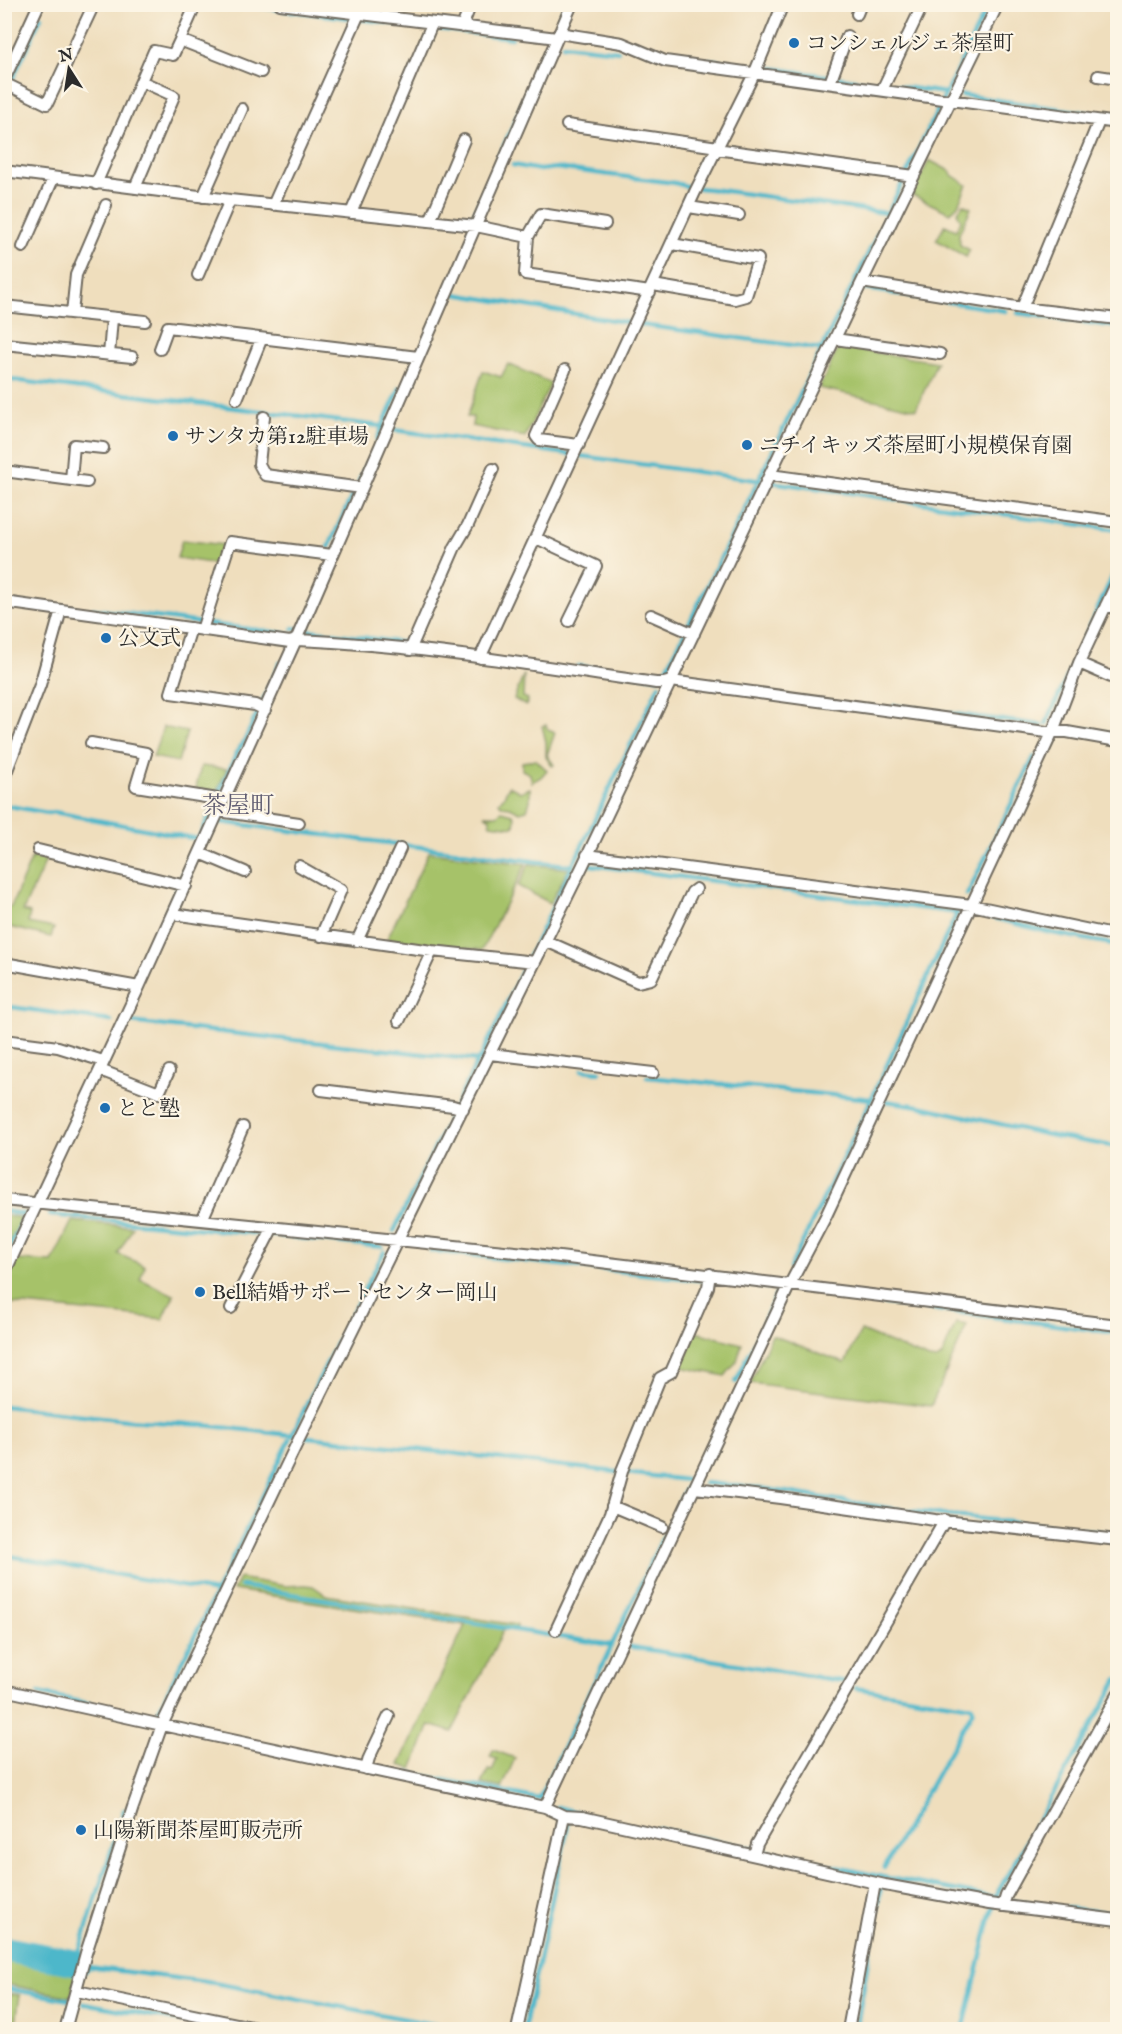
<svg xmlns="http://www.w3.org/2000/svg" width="1122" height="2034" viewBox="0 0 1122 2034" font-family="'IM FELL English','Noto Serif JP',serif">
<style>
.green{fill:#a6c269;stroke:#68764a;stroke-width:1.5}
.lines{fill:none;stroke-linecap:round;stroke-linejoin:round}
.stream{stroke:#4db7ca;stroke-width:4.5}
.river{stroke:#4db7ca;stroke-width:26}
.minor-casing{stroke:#706a5e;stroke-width:14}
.minor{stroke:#fff;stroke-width:10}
.poi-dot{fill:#1f6fb2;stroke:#fcf5e5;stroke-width:2}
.labels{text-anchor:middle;stroke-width:4.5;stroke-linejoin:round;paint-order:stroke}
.poi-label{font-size:21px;fill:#2b2b2b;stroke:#fcf5e5;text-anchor:start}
.quarter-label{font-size:24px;fill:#605d71;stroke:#fcf5e5}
</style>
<rect width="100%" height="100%" fill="#fcf5e5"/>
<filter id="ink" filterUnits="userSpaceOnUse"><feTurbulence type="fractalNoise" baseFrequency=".0167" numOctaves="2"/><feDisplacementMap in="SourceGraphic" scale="12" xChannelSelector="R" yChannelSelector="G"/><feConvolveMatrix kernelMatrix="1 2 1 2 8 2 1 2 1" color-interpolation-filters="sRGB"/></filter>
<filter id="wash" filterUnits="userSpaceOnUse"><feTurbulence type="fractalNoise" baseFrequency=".008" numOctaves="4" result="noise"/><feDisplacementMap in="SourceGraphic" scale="24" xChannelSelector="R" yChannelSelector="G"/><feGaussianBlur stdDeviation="1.35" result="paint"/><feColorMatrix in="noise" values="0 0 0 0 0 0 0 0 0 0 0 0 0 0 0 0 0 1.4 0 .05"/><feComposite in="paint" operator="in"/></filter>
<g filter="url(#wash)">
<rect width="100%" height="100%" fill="#efdebd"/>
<path class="green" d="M 929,160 L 950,171 L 952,175 L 967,185 L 958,205 L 950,213 L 912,195 Z
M 963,204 L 971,208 L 959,234 L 960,245 L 970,250 L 966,257 L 936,240 L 945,225 L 956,230 L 961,220 L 957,213 Z
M 839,347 L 937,362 L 916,409 L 819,388 Z
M 508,364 L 551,383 L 525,437 L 472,426 L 473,417 L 467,417 L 483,371 L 501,377 Z
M 182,540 L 224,545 L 217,564 L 177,558 Z
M 524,674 L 523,697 L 528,699 L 526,706 L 514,699 Z
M 546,725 L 548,730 L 555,733 L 547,755 L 554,765 L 552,766 L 546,757 L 546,742 L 542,726 Z
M 163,727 L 187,732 L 178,762 L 153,757 Z
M 536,760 L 547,770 L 541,777 L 532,782 L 530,774 L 522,770 L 522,762 Z
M 201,766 L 227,769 L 217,791 L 196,788 Z
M 509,786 L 520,792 L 530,788 L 530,801 L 527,810 L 520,812 L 510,807 L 502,806 L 499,802 L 504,796 Z
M 502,811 L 513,814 L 515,818 L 514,827 L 490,824 L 490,818 L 485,815 L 497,815 Z
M 429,852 L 526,864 L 482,950 L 387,939 Z
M 32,857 L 46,860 L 23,911 L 30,913 L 28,923 L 54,928 L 51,937 L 5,926 L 5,907 L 11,907 Z
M 529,864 L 569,869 L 550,903 L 518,886 Z
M 5,1215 L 22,1218 L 5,1251 L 4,1215 Z
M 72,1221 L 133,1227 L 118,1254 L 145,1266 L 140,1279 L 174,1295 L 163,1319 L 5,1303 L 7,1294 L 5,1293 L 5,1285 L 17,1260 L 52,1262 Z
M 956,1323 L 967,1325 L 931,1406 L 750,1383 L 772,1335 L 845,1363 L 861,1331 L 929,1359 L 937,1360 L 942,1356 Z
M 696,1332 L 742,1344 L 737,1361 L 725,1376 L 681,1367 Z
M 239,1578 L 285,1586 L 305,1585 L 313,1586 L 326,1595 L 517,1625 L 516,1630 L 504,1629 L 452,1732 L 430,1725 L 412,1769 L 399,1765 L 465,1625 L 233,1590 Z
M 493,1750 L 515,1758 L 502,1788 L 482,1784 L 488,1770 L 492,1771 L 497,1759 L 490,1757 Z
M 4,1955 L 77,1969 L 71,1997 L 5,1984 Z
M 4,1993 L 20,1995 L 15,2029 L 5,2029 Z"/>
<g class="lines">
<path class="stream" d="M 235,4 L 512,38
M 561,15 L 566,4
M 563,45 L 618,51
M 710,60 L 745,65
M 771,68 L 946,93
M 13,78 L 41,17
M 4,95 L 5,94
M 962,95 L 1118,117
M 497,162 L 548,45
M 513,165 L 540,170 L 556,168 L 675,183 L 689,187 L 719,190 L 886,213
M 472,219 L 498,162
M 860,288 L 1006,311
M 455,294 L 649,326 L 821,349
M 1018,313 L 1118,327
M 4,379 L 380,426 L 394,430 L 1118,530
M 377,440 L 382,427 L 400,388
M 359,481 L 368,462
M 329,547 L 353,493
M 93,609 L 289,634
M 293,628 L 412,644
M 578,666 L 656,677 L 664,675 L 989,4
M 894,706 L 1041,725
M 1046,724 L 1118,564
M 1084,729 L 1118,735
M 220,791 L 238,750 L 245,740 L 280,663
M 4,805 L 48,813 L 54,812 L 198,839
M 220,822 L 573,866
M 583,864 L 958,913
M 967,895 L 1034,757
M 975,913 L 1052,933 L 1118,945
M 162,922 L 213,807
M 4,1006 L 111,1021
M 129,1022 L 478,1060 L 487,1059
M 480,1059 L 659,685
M 582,1070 L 600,1072
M 647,1077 L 872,1099
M 886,1101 L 919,1106 L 1058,1137 L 1118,1147
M 4,1211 L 23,1214
M 50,1215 L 261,1234 L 382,1247
M 394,1231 L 478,1060
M 431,1251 L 775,1288
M 4,1258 L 24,1218
M 790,1268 L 862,1119 L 957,913
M 876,1302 L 1118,1333
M 736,1382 L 777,1293
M 4,1406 L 127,1420 L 203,1425 L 687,1480
M 704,1483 L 760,1488 L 901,1510 L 1118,1534
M 4,1555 L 216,1592
M 241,1586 L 611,1645
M 626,1646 L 847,1682
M 855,1688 L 972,1706 L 973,1710 L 884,1868
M 39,1693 L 157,1718
M 155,1718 L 339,1338 L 384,1252
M 409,1773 L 539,1799 L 686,1488
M 557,1807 L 580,1813
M 656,1829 L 751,1848 L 883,1877 L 1030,1904
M 1065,1908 L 1118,1914
M 76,1962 L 124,1810
M 89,1967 L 214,1983 L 464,2030
M 4,1988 L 69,2000
M 84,2003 L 227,2030
M 524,2030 L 570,1816
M 856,2030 L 881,1886
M 963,2030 L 995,1897 L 1118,1679"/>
<path class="river" d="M 4,1949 L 78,1963"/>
</g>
</g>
<g filter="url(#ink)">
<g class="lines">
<defs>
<path id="minor" d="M 196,4 L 180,40 L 261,72
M 280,4 L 557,38
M 998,4 L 860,286 L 582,867 L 298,1441 L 162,1725 L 545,1807 L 564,1816 L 582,1817 L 885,1885 L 989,1904 L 1118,1920
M 857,14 L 861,4
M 462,27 L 471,4
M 559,33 L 622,43 L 665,61 L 1118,123
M 1098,76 L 1118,79
M 4,80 L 39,4
M 4,83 L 47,104 L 94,4
M 830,83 L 847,36
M 882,90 L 923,4
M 567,125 L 718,147
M 716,149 L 914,176
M 4,171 L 230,200 L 476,226 L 528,237 L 525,274 L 650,292
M 96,184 L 141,81
M 135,188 L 174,96 L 141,81 L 154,51 L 173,55 L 180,40
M 203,197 L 242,109
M 273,205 L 359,14
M 689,207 L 739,215
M 351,213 L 432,24
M 430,221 L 464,140
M 528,237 L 541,214 L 605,224
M 23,247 L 53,179
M 198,275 L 230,200
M 862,282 L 1022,308 L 1118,319
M 653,285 L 735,299 L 746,296 L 758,259 L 672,244
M 4,306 L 145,321
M 1022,308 L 1099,121
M 72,313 L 76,275 L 106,205
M 835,339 L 940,354
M 4,344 L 132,357
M 160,349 L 168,327 L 418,357
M 109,355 L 112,318
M 565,370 L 536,436 L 539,440 L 579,445
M 237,399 L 261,340
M 264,417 L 259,464 L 265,475 L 362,488
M 4,471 L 87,482
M 770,475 L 1118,522
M 71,480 L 74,445 L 103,448
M 536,538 L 596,566 L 569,621
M 4,602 L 290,642 L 296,640 C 417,645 537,666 656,683 L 664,683 L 671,681 L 1046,732 L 1067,732 L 1118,741
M 1106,605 L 1118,609
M 651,615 L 694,634
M 191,628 L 171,693 L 255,705 L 265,710
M 202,630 L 230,542 L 332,555
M 410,650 L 455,547 L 468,525 L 493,469
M 480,658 L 695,192 L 755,72 L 783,4
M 1079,663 L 1118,680
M 91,743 L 146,753 L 136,786 L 224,800
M 4,778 L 40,685 L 61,610
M 219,811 L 299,823
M 38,850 L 186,886
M 200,853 L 245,872
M 587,855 L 971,905 L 1118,936
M 299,866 L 341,890 L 321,936
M 173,914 L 432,951 L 535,962
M 357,941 L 400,849
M 546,941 L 638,982 L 651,979 L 692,892 L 696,889
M 4,963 L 139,987
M 399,1021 L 432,951
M 4,1040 L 58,1047 L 103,1061
M 490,1054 L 653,1073
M 100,1070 L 159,1093 L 169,1071
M 321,1090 L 453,1106 L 463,1109
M 4,1200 L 535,1254 L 1118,1325
M 202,1220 L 243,1127
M 4,1274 L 139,987 L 296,640 L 572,4
M 231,1308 L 273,1227
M 695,1488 L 780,1498 L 935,1520 L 1118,1540
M 612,1506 L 662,1527
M 556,1630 L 610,1514 L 623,1468 L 660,1378 L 671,1372 L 708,1287 L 710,1274
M 4,1690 L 162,1725 L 133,1807 L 86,1953 L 65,2030
M 366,1769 L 369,1758 L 389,1716
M 545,1807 L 790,1284 L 826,1216 L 1053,731 L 1079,663 L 1118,580
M 754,1855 L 757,1844 L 945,1520
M 1003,1906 L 1006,1896 L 1118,1694
M 77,1991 L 266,2030
M 517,2030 L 564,1816
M 848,2030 L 875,1883"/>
</defs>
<use href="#minor" class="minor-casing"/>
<use href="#minor" class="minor"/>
</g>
</g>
<g class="poi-dot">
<circle cx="794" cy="43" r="6"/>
<circle cx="173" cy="436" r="6"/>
<circle cx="747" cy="445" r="6"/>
<circle cx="106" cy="638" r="6"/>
<circle cx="105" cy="1108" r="6"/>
<circle cx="200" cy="1292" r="6"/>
<circle cx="81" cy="1830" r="6"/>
</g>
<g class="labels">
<g class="poi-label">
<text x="806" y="50">コンシェルジェ茶屋町</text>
<text x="185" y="443">サンタカ第12駐車場</text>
<text x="759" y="452">ニチイキッズ茶屋町小規模保育園</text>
<text x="118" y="645">公文式</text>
<text x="117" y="1115">とと塾</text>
<text x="212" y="1299">Bell結婚サポートセンター岡山</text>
<text x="93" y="1837">山陽新聞茶屋町販売所</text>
</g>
<g class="quarter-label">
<text x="238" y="813">茶屋町</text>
</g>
</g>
<rect width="1122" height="2034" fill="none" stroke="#fcf5e5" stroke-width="24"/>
<g transform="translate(69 69) rotate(348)" stroke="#fcf5e5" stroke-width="4.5" paint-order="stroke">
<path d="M0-4.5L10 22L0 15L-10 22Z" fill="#2b2b2b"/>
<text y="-9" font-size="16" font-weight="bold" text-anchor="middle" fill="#2b2b2b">N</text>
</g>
</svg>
